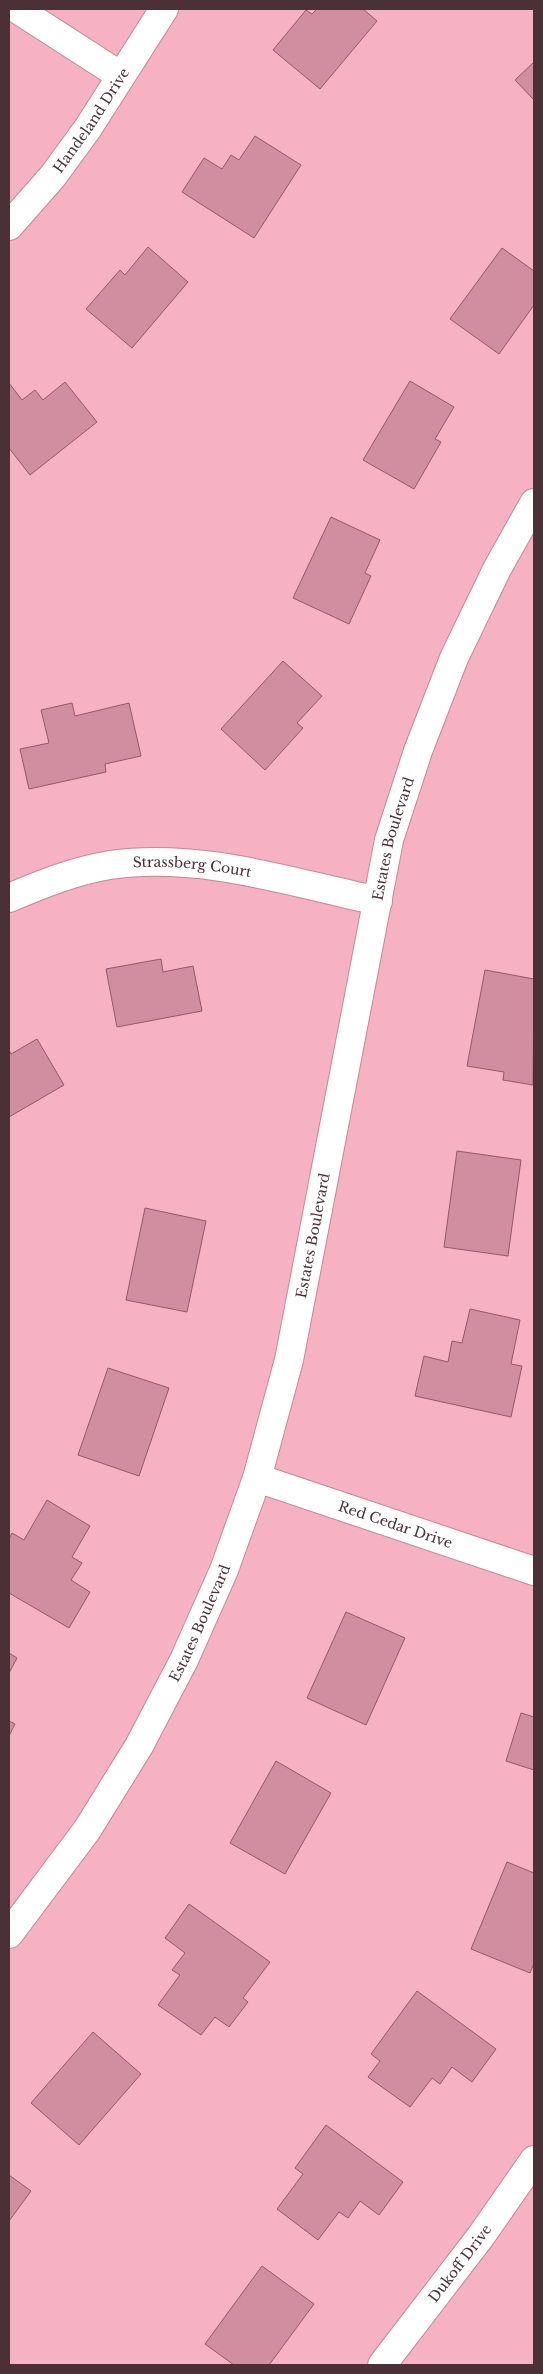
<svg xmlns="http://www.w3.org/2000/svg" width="543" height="2374" viewBox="0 0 543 2374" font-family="'Libre Baskerville',serif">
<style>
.building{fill:#d08ea0;stroke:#945869}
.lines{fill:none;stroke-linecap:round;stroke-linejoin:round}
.minor-casing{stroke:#c78697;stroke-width:30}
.minor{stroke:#fff;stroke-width:28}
.labels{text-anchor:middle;stroke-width:4;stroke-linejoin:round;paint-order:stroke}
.street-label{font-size:14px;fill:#4c3038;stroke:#fcdfe6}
</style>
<rect width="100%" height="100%" fill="#f6b1c3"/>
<path class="building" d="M 317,9 L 363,9 L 377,21 L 320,89 L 273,50 L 306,10 L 312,14 Z
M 534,62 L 534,100 L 515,80 Z
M 255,136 L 301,165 L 254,238 L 182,192 L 204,158 L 222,169 L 231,155 L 239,160 Z
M 148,247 L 188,282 L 132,348 L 86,309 L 120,270 L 125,275 Z
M 502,248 L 534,271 L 534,305 L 499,354 L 450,319 Z
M 410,381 L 454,407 L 435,439 L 441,442 L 414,489 L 363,460 Z
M 65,382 L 97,422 L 30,475 L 9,448 L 9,383 L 22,400 L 35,390 L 43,400 Z
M 331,517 L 380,540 L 365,573 L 371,576 L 349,624 L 293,598 Z
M 283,661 L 322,696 L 297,723 L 303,728 L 265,770 L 221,729 Z
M 72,703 L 75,716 L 129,703 L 141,756 L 105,764 L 106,772 L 29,789 L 20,749 L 49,743 L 41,710 Z
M 161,959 L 163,972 L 193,966 L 202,1011 L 117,1027 L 106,969 Z
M 485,970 L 534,979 L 533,1085 L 503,1080 L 504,1072 L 467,1066 Z
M 37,1039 L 64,1085 L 9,1117 L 9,1050 L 11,1054 Z
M 457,1151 L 521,1160 L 508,1256 L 444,1247 Z
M 145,1208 L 206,1221 L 187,1312 L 126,1300 Z
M 470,1309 L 520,1320 L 511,1364 L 522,1366 L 511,1417 L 415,1396 L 424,1356 L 448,1362 L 452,1341 L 462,1343 Z
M 108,1368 L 169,1388 L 139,1476 L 78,1455 Z
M 47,1500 L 90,1526 L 72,1557 L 82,1563 L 71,1580 L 90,1592 L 69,1628 L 9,1593 L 9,1539 L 12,1533 L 24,1540 Z
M 346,1612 L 405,1638 L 366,1725 L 307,1698 Z
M 9,1653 L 17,1658 L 9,1673 Z
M 521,1713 L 534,1717 L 534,1770 L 506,1761 Z
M 9,1721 L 15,1724 L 9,1736 Z
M 276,1761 L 331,1793 L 285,1874 L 230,1843 Z
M 507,1862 L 534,1873 L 534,1963 L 530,1973 L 471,1949 Z
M 189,1904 L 270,1962 L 243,1998 L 248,2002 L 229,2027 L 215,2017 L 201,2035 L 158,2005 L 180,1975 L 172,1970 L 185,1953 L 165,1938 Z
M 417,1991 L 496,2049 L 472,2082 L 452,2067 L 440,2084 L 432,2078 L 410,2107 L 368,2077 L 380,2061 L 371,2054 Z
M 93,2032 L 141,2074 L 79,2145 L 31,2103 Z
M 326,2125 L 403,2182 L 379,2215 L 360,2201 L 348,2218 L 339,2212 L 318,2240 L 277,2209 L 303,2174 L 295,2168 Z
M 9,2175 L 31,2191 L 9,2221 Z
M 262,2266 L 314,2304 L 269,2365 L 234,2365 L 205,2344 Z"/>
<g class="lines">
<defs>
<g id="minor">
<path d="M 17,9 L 121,76"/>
<path id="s1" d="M 9,226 L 53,176 L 88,128 L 164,9"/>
<path id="s2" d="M 9,898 C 42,884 74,871 110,865 C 200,852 290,882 378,901"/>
<path id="s3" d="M 257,1478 L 534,1571"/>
<path id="s4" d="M 9,1934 L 87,1830 L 139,1746 L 184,1660 L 224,1570 L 257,1478 L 289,1360 L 389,840 L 418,751 L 454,658 L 497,569 L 534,503"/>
<path id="s5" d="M 382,2365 L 481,2236 L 534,2160"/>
</g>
</defs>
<use href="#minor" class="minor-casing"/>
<use href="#minor" class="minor"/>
</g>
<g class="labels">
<g class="street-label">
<text dy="5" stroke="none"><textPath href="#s1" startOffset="134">Handeland Drive</textPath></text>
<text dy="5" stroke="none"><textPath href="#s4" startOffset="1176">Estates Boulevard</textPath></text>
<text dy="5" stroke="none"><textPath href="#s2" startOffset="189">Strassberg Court</textPath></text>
<text dy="5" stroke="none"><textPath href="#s4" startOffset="771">Estates Boulevard</textPath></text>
<text dy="5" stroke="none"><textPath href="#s3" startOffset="146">Red Cedar Drive</textPath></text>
<text dy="5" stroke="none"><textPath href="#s4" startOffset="366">Estates Boulevard</textPath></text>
<text dy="5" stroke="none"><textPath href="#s5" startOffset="128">Dukoff Drive</textPath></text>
</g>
</g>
<rect width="543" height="2374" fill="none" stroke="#4c3038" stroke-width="20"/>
</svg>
